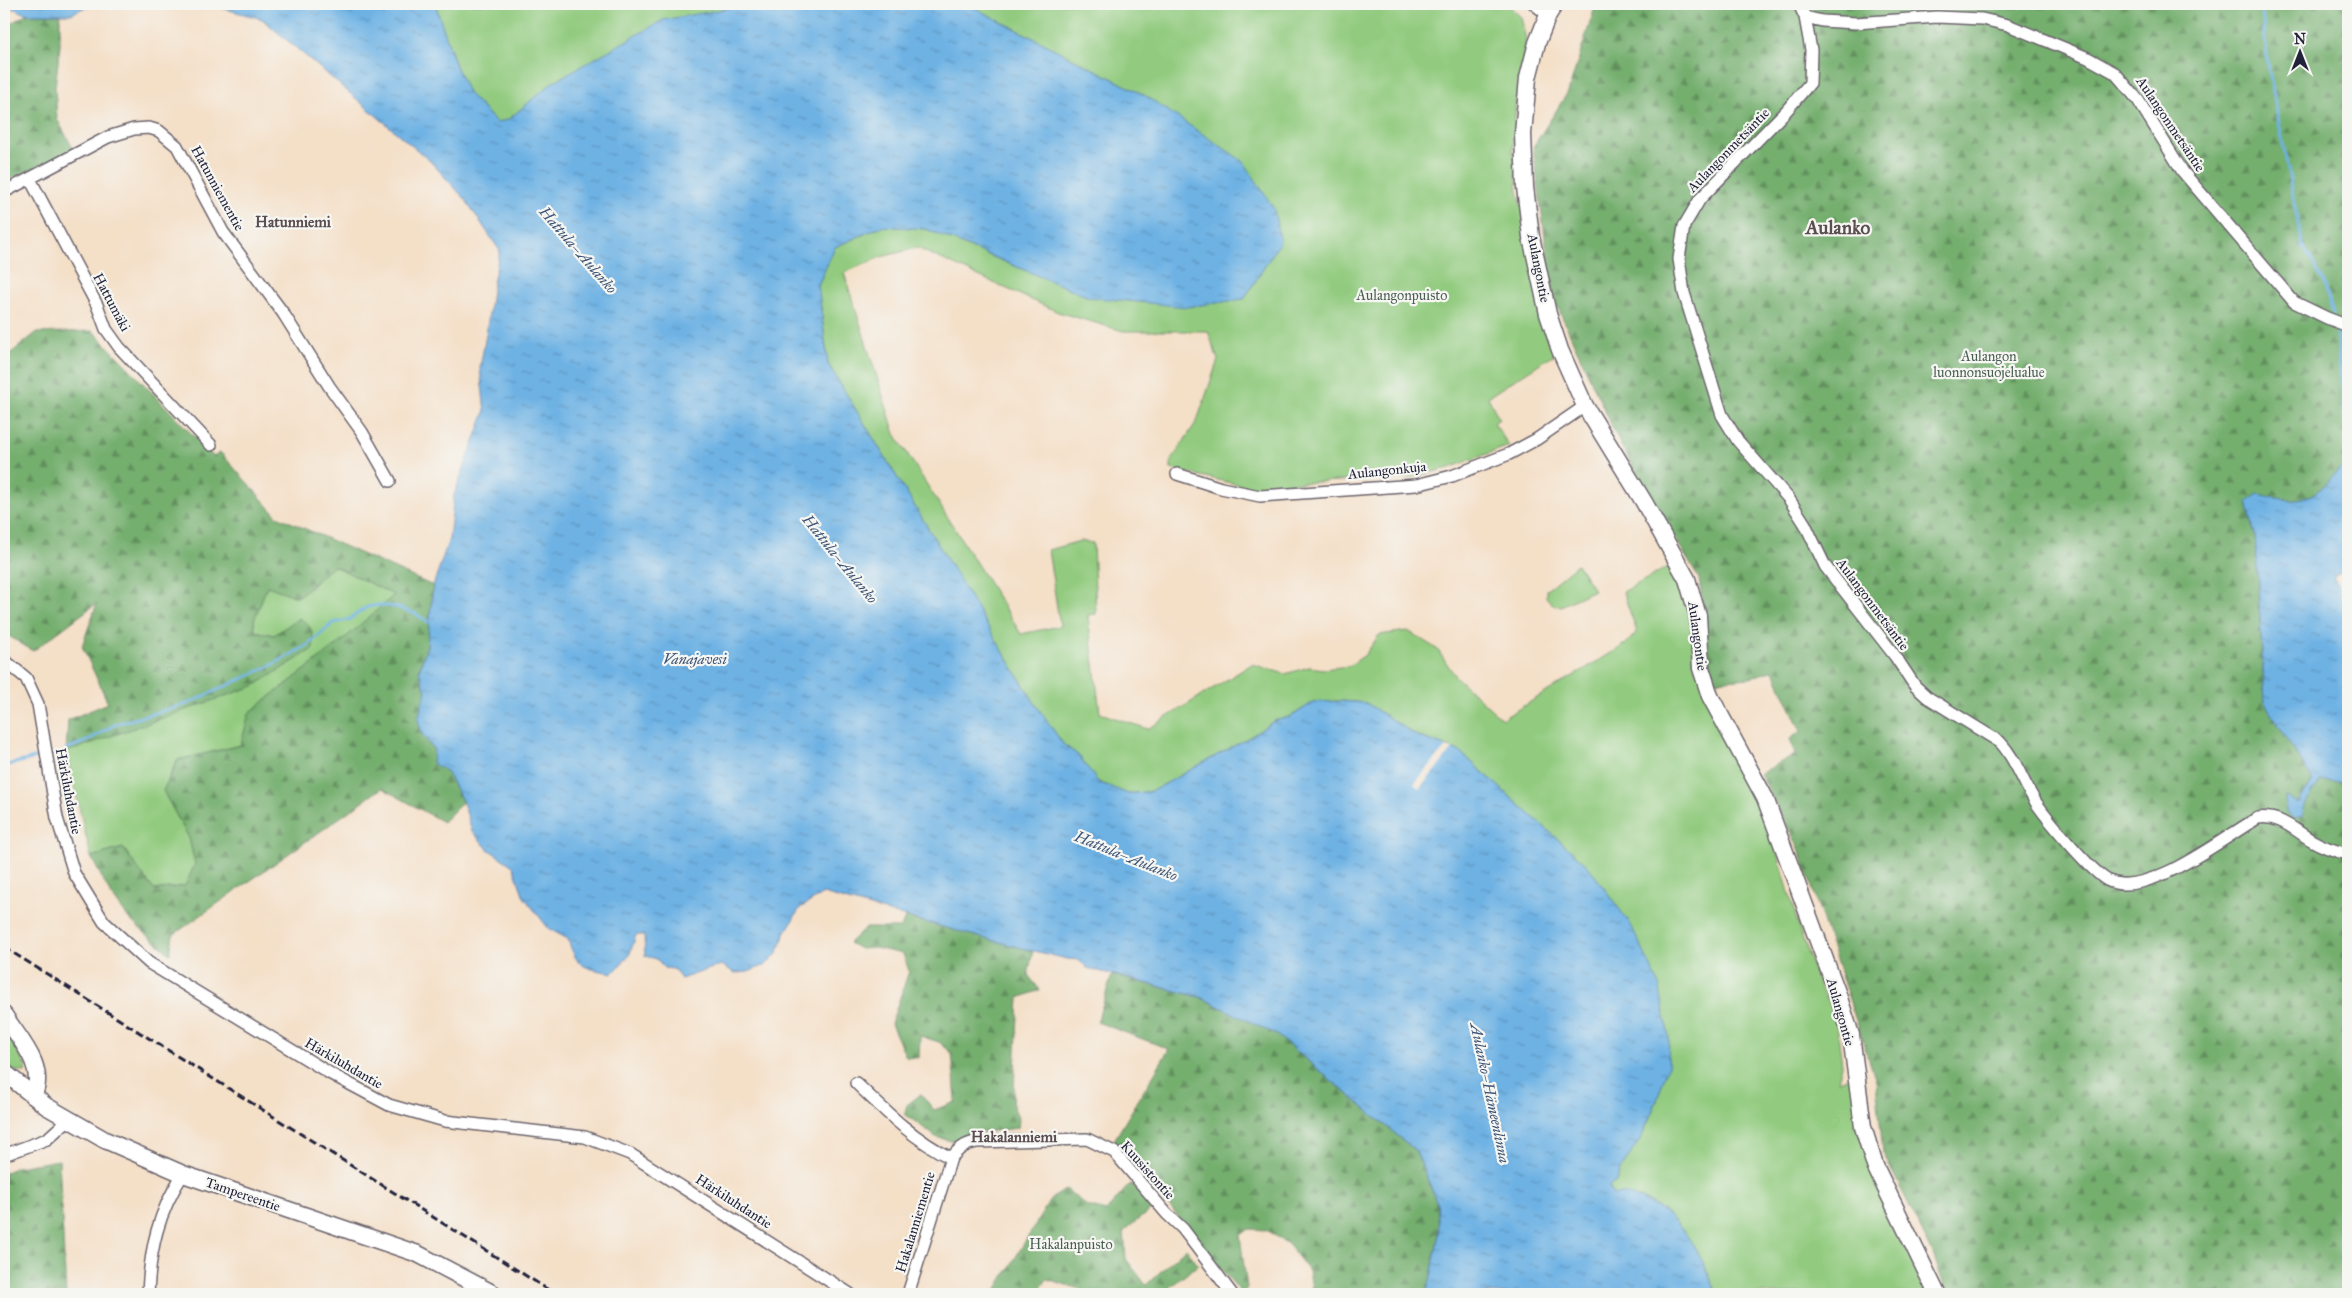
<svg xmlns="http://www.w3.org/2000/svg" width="2352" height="1298" viewBox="0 0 2352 1298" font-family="'IM FELL Great Primer',serif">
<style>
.green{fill:#92cb7f;stroke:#5a765d}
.forest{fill:url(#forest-firs);stroke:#4c6854}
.water{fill:url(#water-ripples);stroke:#486a90}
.pier{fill:#f4dfc7}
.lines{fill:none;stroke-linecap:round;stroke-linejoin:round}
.stream{stroke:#6eb2e4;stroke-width:3}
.street-casing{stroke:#6c646c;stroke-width:14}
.secondary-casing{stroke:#6c646c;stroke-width:19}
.street{stroke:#fff;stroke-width:11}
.secondary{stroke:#fff;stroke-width:16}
.rail{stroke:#22223b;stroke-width:3;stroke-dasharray:8 4;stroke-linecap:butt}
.labels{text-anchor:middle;stroke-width:4.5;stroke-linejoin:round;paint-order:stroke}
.street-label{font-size:14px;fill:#22223b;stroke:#f6f6f2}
.park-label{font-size:14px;fill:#495d53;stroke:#f6f6f2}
.neighbourhood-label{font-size:15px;font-weight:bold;fill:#5b4e50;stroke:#f6f6f2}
.water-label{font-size:15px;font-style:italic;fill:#3d5476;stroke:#f6f6f2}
.district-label{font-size:19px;font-weight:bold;fill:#5b4e50;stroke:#f6f6f2}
</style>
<defs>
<pattern id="forest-firs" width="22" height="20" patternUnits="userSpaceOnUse" patternTransform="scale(1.25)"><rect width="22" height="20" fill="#75af6e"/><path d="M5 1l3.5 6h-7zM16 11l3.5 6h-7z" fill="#608e5c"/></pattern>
<pattern id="water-ripples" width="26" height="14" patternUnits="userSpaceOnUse" patternTransform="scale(1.25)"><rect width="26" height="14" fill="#6eb2e4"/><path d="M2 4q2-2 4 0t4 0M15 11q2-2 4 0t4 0" fill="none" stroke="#5a90ba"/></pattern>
</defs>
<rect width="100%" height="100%" fill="#f6f6f2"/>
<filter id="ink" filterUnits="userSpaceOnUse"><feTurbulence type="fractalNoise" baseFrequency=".02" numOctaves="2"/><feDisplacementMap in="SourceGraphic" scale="10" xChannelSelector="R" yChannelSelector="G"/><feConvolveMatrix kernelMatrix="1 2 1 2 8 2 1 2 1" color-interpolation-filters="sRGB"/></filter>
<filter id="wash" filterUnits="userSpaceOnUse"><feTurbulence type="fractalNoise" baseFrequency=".0096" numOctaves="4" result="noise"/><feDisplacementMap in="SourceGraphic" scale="20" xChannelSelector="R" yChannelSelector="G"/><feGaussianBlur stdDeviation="1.12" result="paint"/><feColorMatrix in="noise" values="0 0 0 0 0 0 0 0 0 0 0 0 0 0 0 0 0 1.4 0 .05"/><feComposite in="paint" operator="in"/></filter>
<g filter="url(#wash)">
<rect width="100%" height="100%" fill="#f4dfc7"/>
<path class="green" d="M 435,4 L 739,4 L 587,65 L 553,82 L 509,119 L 497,123 L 468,93 L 456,66 Z
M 967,4 L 1507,4 L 1521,17 L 1526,40 L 1516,98 L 1513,150 L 1518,191 L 1559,351 L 1488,397 L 1499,419 L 1494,423 L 1509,446 L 1449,468 L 1408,478 L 1272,484 L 1265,491 L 1171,469 L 1171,461 L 1197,421 L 1218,360 L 1208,331 L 1123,331 L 1058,312 L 917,248 L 881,257 L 844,273 L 895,434 L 1021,634 L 1060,626 L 1048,550 L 1080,541 L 1093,543 L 1096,614 L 1088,615 L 1100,713 L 1148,729 L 1252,664 L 1285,674 L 1309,667 L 1324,669 L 1349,666 L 1365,655 L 1379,635 L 1408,631 L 1437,649 L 1456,677 L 1502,719 L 1626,644 L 1637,632 L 1623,592 L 1675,563 L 1690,609 L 1694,664 L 1771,830 L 1800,931 L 1819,985 L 1831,1007 L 1837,1026 L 1842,1065 L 1838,1081 L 1849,1077 L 1931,1294 L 1717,1294 C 1704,1261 1681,1217 1647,1201 C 1638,1196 1623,1197 1613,1195 L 1609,1185 L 1616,1182 L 1621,1169 L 1642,1136 L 1657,1100 L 1588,866 L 1459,751 L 1417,736 L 1366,703 L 1341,701 L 1314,702 L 1290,717 L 1274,721 L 1250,737 L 1152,791 L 1128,794 L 1098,782 L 1079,756 L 1063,744 L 1034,702 L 828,364 L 818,285 L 835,247 L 882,226 L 926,229 L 1089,297 L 1244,299 L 1280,242 L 1146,96 Z
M 1577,564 L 1594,590 L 1561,606 L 1553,605 L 1546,597 L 1546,590 Z
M 334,566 L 395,595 L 336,646 L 249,713 L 241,745 L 177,760 L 163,791 L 189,838 L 195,864 L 185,886 L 154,890 L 123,848 L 91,857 L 66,752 L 256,684 L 274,635 L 255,631 L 254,620 L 267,586 L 311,588 L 322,574 Z
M 4,1024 L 26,1067 L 25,1072 L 14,1071 L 4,1063 Z"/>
<path class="forest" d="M 1596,4 L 2348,4 L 2347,460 C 2316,497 2308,507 2258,494 L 2247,503 L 2255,535 L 2265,703 L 2312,778 L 2312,783 L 2297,803 L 2285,797 L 2302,816 L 2305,805 L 2320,781 L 2348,782 L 2348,1294 L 1947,1294 L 1932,1251 L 1883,1153 L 1876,1081 L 1799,848 L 1760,774 L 1795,754 L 1790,739 L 1801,731 L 1773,670 L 1750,678 L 1713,681 L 1699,579 L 1620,444 L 1553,297 L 1533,147 L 1568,92 Z
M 27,14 L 60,14 L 60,46 L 55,87 L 57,119 L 74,150 L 4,182 L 4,27 Z
M 93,331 L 214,457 L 220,452 L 277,516 L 433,586 L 427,646 L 419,671 L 426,691 L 422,734 L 434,750 L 463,802 L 443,822 L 382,788 L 173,935 L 170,954 L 130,920 L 110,893 L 91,857 L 123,848 L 154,890 L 185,886 L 195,864 L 189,838 L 163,791 L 178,760 L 241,745 L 249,713 L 336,646 L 394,595 L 334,566 C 320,575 311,588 297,597 L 267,586 L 254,620 L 255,631 L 274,635 L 299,618 C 313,626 314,634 313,649 L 254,686 L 66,752 L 68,720 L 108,703 L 82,646 L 97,603 L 33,651 L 4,633 L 4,364 L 11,353 L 36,333 Z
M 905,917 L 1033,951 L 1028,975 L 1040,990 L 1019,998 L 1013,1106 L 1019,1119 L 1018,1128 L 969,1134 L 951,1141 L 936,1137 L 905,1114 L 907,1105 L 921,1094 L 934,1110 L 956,1102 L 952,1053 L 939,1042 L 920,1036 L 919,1058 L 906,1057 L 891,1024 L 909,971 L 903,954 L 875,948 L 860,949 L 849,943 L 865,928 L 901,928 Z
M 1112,975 L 1200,997 L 1277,1035 L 1416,1151 L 1437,1203 L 1439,1233 L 1431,1277 L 1426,1294 L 1313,1294 L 1309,1271 L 1288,1244 L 1266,1230 L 1249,1229 L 1240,1236 L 1247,1288 L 1242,1294 L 1151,1184 L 1113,1142 L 1169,1049 L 1097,1022 Z
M 59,1160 L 66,1294 L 4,1294 L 4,1173 L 17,1167 Z
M 1130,1184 L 1149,1197 L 1154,1207 L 1124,1231 L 1126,1259 L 1146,1285 L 1186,1248 L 1198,1265 L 1161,1294 L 1096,1294 L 1047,1279 L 1037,1294 L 1006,1294 L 996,1290 L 1050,1200 L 1066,1189 L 1087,1206 L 1106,1211 Z"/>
<path class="water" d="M 92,4 L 71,14 L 27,14 L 4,5 Z
M 207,4 L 435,4 L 456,66 L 468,93 L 497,123 L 509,119 L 553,82 L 663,20 L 724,9 L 739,4 L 967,4 L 1146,96 L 1244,162 L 1274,209 L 1280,242 L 1244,299 L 1187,307 L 1089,297 L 926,229 L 882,226 L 835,247 L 818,285 L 828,364 L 1034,702 L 1063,744 L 1079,756 L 1098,782 L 1128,794 L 1152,791 L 1250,737 L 1274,721 L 1290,717 L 1314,702 L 1341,701 L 1366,703 L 1417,736 L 1459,751 L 1588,866 L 1631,925 L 1659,984 L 1669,1038 L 1668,1066 L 1657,1100 L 1642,1136 L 1621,1169 L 1616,1182 L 1609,1186 L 1613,1195 C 1621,1192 1627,1194 1635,1197 C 1680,1211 1701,1254 1717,1294 L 1426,1294 L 1431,1277 L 1439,1233 L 1437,1203 L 1416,1151 L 1277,1035 L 1200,997 L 1087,968 L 1080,960 L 1067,959 L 994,941 L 823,894 L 800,908 L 785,933 L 777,954 L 766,965 L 748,972 L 735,973 L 721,965 L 681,979 L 674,969 L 664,968 L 657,959 L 645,956 L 644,935 L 636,935 L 629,956 L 613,973 C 585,968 577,969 568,939 L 549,929 L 524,897 L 513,866 L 488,849 L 472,831 L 463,802 L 446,771 L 432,763 L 434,750 L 422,734 L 418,719 L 426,691 L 419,671 L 427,646 L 433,586 L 449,539 L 454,495 L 485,412 L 480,368 L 487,329 L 493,282 L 500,251 L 465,199 L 430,161 L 262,19 Z
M 2347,446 L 2348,446 L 2348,574 C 2341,572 2337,572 2333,579 L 2339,586 L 2341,598 L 2348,603 L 2348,782 L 2320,781 L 2305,805 L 2302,816 L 2294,818 L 2286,812 L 2285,797 L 2298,803 L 2312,783 L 2312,779 L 2265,703 L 2255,535 L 2247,502 L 2258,494 C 2308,507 2316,497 2347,460 Z"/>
<path class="pier" d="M 1446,747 L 1453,749 L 1419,789 L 1414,784 Z"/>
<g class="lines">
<path class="stream" d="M 2261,4 L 2268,65 L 2302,244 L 2324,282 L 2333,314
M 2336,325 L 2345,423
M 66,749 L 85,742 L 116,724 L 187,704 L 272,665 L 308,645 L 333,623 L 348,620 L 367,607 L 378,605 L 396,607 L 416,614 L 428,622
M 4,766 L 39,757"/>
</g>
</g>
<g filter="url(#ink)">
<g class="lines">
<defs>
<path id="street" d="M 1534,4 L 1548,15
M 1799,4 L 1805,17
M 30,179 L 97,305 L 106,329 L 119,347 L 211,445
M 4,192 L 108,137 L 134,129 L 149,128 L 159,131 L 177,146 L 223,232 L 283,313 L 329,386 L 362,432 L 390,481
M 2348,326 L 2327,318 L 2294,302 L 2183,172 L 2138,100 L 2115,73 L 2088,58 L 2008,25 L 1982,19 L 1937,17 L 1856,23 L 1822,21 L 1805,17 L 1811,50 L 1810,83 L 1786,111 L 1700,199 L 1684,226 L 1679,259 L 1684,293 L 1722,415 L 1738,441 L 1789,499 L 1805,524 L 1825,566 L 1895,656 L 1915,686 L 1927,697 L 2000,742 C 2017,760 2023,784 2037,804 C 2049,821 2090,870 2107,880 C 2145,901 2225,836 2258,818 C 2280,815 2293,829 2311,840 C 2323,847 2335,851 2348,854
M 1177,474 L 1221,488 L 1260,496 L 1416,485 L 1452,476 L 1509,454 L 1537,439 L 1585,406
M 4,660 L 26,678 L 38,704 L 57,818 L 74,873 L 104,922 L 149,963 L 331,1074 L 389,1105 L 445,1121 L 585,1137 L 630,1154 L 850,1294
M 856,1083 C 885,1111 914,1140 951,1158
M 4,1155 L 47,1139 L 68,1120
M 148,1294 C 150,1248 158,1213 183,1174
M 908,1294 L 951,1158 C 958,1150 964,1144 976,1142 L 1087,1139 L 1114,1152 L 1167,1214 L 1183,1229 L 1232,1294"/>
<path id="secondary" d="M 1555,4 L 1548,15 L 1537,43 L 1528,78 L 1523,134 L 1525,187 L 1531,237 L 1548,314 L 1560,350 L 1585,406 L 1644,502 L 1687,579 L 1698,616 L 1701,668 L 1710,696 L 1765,798 L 1837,992 L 1851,1035 L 1863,1127 L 1875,1166 L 1937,1294
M 4,1015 C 18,1038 48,1067 33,1096
M 4,1072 L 46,1106 L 105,1140 L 183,1174 L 418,1254 L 494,1294"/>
</defs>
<use href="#street" class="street-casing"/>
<use href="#secondary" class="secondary-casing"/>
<use href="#street" class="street"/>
<use href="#secondary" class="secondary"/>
<path class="rail" d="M 4,947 L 555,1294"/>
</g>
</g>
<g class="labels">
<g class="street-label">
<text transform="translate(2171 124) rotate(56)" y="5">Aulangonmetsäntie</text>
<text transform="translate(1728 150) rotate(-46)" y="5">Aulangonmetsäntie</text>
<text transform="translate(218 188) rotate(61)" y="5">Hatunniementie</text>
<text transform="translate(1539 268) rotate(79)" y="5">Aulangontie</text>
<text transform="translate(112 302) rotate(62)" y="5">Hattumäki</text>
<text transform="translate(1387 470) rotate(-6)" y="5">Aulangonkuja</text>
<text transform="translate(1873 604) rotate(53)" y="5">Aulangonmetsäntie</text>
<text transform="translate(1698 636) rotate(82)" y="5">Aulangontie</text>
<text transform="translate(69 791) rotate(79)" y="5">Härkiluhdantie</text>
<text transform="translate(1841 1012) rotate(74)" y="5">Aulangontie</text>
<text transform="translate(344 1063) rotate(30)" y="5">Härkiluhdantie</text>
<text transform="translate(1148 1170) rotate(48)" y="5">Kuusistontie</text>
<text transform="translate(243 1194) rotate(19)" y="5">Tampereentie</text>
<text transform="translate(734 1201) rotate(33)" y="5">Härkiluhdantie</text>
<text transform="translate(915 1222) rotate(-73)" y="5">Hakalanniementie</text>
</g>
<g class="park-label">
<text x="1402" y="300">Aulangonpuisto</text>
<text x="1989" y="361">Aulangon<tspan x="1989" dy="16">luonnonsuojelualue</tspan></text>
<text x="1071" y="1249">Hakalanpuisto</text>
</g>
<g class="neighbourhood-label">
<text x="293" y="227">Hatunniemi</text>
<text x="1014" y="1142">Hakalanniemi</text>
</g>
<g class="water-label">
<text transform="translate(578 250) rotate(49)" y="5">Hattula–Aulanko</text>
<text transform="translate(840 559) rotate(51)" y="5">Hattula–Aulanko</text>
<text x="695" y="664">Vanajavesi</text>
<text transform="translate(1126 856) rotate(22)" y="5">Hattula–Aulanko</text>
<text transform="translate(1490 1093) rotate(78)" y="5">Aulanko–Hämeenlinna</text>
</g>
<g class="district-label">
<text x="1838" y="234">Aulanko</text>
</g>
</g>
<rect width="2352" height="1298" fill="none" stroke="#f6f6f2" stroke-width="20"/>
<g transform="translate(2300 52)" stroke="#f6f6f2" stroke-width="4" paint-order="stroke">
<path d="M0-4L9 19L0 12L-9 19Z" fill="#22223b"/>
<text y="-8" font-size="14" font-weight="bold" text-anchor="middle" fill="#22223b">N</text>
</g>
</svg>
